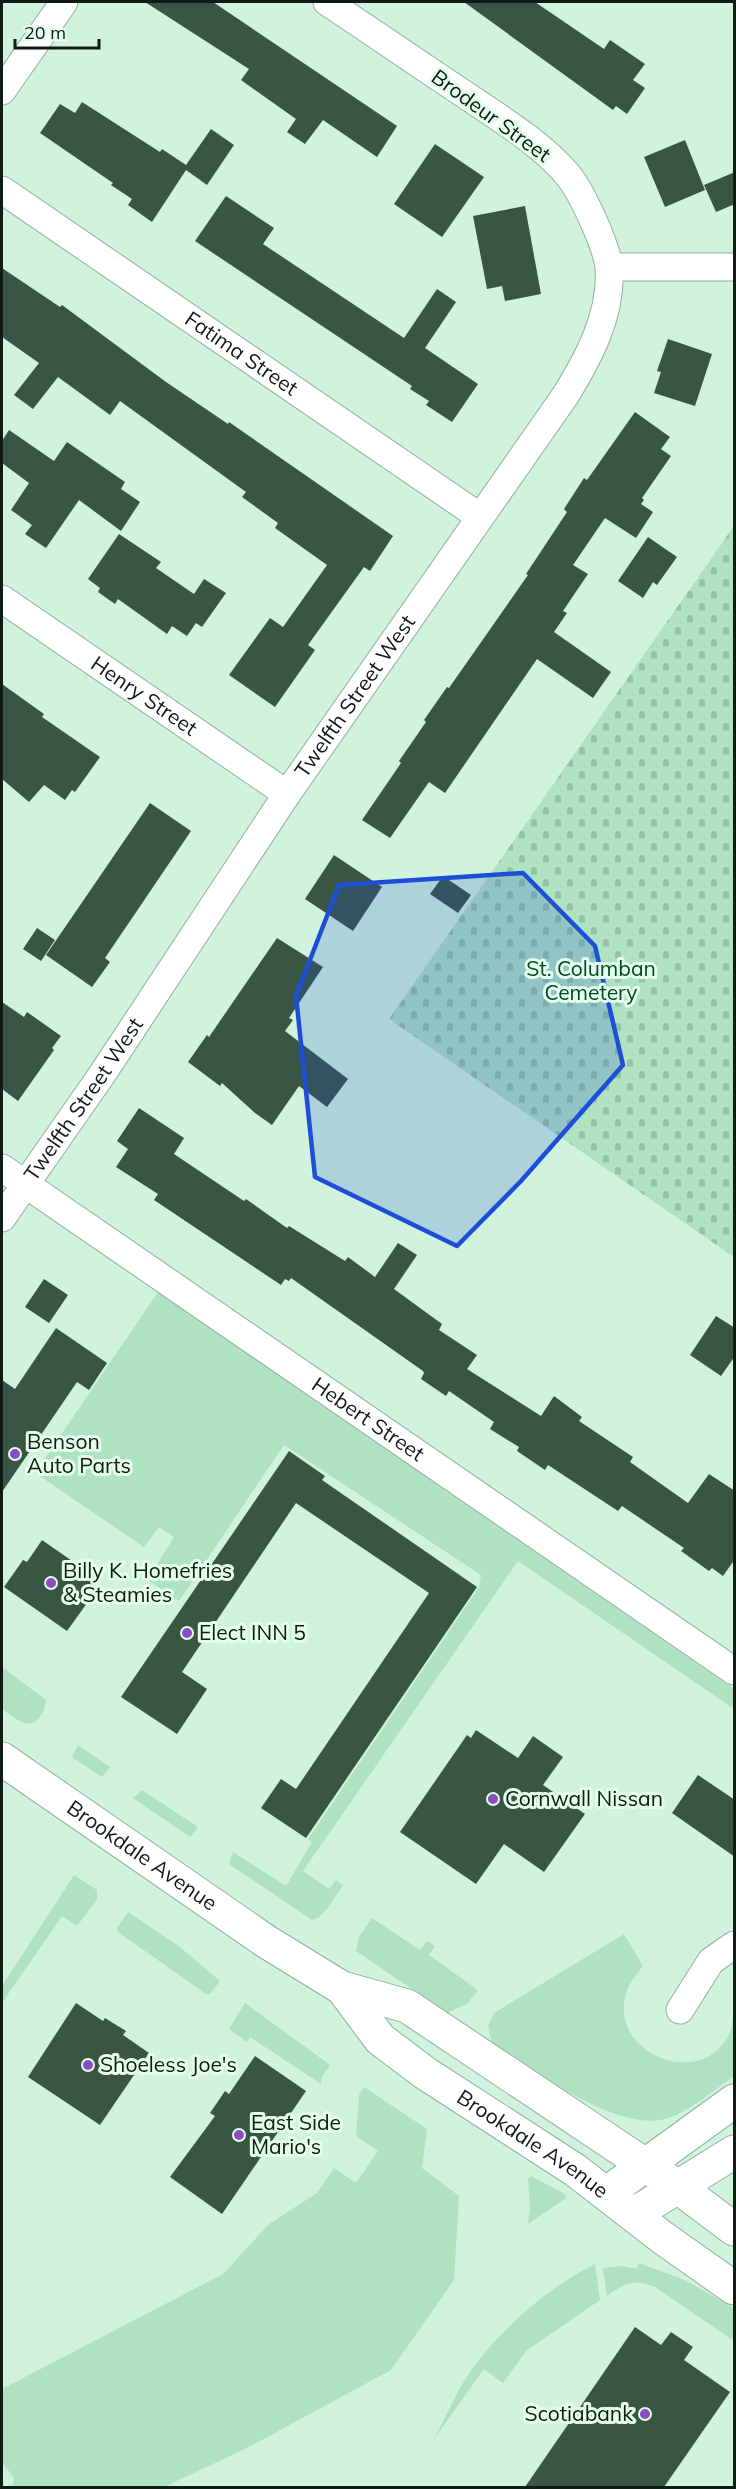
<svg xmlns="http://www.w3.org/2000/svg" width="736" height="2489" viewBox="0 0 736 2489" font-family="Mulish,sans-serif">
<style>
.green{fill:#afe2c1}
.cemetery{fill:url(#cemetery-stones)}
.building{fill:#385643}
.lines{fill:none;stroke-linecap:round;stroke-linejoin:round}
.street-casing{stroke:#90b19b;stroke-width:29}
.secondary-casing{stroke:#90b19b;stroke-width:35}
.primary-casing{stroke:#90b19b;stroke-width:35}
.street{stroke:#fff;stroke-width:27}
.secondary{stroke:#fff;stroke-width:33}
.primary{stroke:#fff;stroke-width:33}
.marked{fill:#1d4ed8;fill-opacity:0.2;stroke:#1d4ed8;stroke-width:4.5;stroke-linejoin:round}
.poi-dot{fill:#8c4cc2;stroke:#e3ffec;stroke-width:2}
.labels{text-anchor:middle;stroke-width:6;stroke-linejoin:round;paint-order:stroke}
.street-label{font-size:21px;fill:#0f1b13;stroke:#e3ffec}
.park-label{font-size:21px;fill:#014828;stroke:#e3ffec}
.poi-label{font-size:21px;fill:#0f1b13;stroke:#e3ffec;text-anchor:start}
</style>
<defs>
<pattern id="cemetery-stones" width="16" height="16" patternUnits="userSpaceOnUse" patternTransform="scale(1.5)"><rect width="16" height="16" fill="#afe2c1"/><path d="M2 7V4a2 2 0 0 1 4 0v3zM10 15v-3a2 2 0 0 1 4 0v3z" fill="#95c1a5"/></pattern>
</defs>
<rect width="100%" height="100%" fill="#d1f3dd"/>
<path class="green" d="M 158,1292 L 734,1689 L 734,1709 L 518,1561 L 303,1871 L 329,1889 L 336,1880 L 343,1885 L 327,1909 L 318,1918 L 312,1920 L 229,1864 L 233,1852 L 286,1886 L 312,1842 L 308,1839 L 479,1587 L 481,1575 L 284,1445 L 179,1601 L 149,1581 L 149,1577 L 174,1537 L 159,1527 L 144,1547 L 35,1473 Z
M 2,1667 L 46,1700 C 46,1707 43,1712 39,1718 C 29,1732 12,1716 2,1709 Z
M 78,1745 L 110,1767 L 102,1777 L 72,1757 Z
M 142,1790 L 198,1827 L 190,1837 L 133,1798 Z
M 74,1875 L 97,1890 L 97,1900 L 77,1926 L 62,1916 L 2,2003 L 2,1986 Z
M 128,1912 L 180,1947 L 220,1981 L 210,1994 L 206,1994 L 118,1932 L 117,1928 Z
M 372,1918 L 420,1950 L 427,1941 L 435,1946 L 429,1955 L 478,1990 L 467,2004 L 447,2013 L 356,1951 L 359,1937 Z
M 624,1934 L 643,1966 C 637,1974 629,1983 626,1993 C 608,2055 704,2092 730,2032 C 733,2023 733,2013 734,2004 L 734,2076 C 714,2090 693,2109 669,2118 C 619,2135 533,2070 492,2043 L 488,2026 L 494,2013 Z
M 245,2003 L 330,2065 L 322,2077 L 321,2084 L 250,2037 L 247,2042 L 229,2029 Z
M 364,2087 L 427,2129 L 422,2168 L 459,2196 L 454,2280 L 391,2370 L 247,2448 L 164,2487 L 12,2487 L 14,2478 L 2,2462 L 2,2389 L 223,2274 L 269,2224 L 317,2193 L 334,2168 L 356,2183 L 378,2151 L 356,2136 L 359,2095 Z
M 531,2176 L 565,2194 L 566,2198 L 528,2224 L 530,2208 L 528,2179 Z
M 639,2263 L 685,2280 L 734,2308 L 734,2341 L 655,2287 C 634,2278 624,2284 607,2296 L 603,2268 L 622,2266 L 637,2269 Z
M 595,2264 L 600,2300 L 526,2351 L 503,2383 L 484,2369 L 434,2439 C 446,2417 457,2390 472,2369 C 503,2327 547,2288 595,2264 Z"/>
<path class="cemetery" d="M 734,526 L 734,1257 L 389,1019 Z"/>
<path class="building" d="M 145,2 L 213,2 L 397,126 L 377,157 L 323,120 L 305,144 L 287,132 L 296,119 L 241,80 L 249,69 Z
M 464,2 L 535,2 L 604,49 L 610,40 L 645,64 L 633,80 L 645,88 L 627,114 L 616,106 L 613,110 Z
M 82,102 L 160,152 L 162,149 L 186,165 L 211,129 L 234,145 L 207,185 L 186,170 L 152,222 L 128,205 L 132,199 L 111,185 L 113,183 L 40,133 L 60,104 L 75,113 Z
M 685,140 L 705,190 L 665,207 L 644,157 Z
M 435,144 L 484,177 L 442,237 L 394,204 Z
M 735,172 L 735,204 L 716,212 L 704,185 Z
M 226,196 L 274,228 L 263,244 L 404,338 L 437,289 L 456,302 L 425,348 L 478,384 L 452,422 L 426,405 L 429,401 L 410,389 L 412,386 L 195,241 Z
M 525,206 L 541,294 L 505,301 L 502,286 L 487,289 L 473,216 Z
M 2,268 L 60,307 L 62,305 L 166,382 L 228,424 L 229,422 L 393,536 L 370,571 L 364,567 L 308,645 L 315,650 L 275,707 L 229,675 L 270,618 L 283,627 L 327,565 L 275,528 L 278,523 L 242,497 L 246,492 L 120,401 L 110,415 L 58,377 L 33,409 L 14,395 L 39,363 L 2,337 Z
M 668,339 L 712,354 L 695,406 L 654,393 L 661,372 L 657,371 Z
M 635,412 L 670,437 L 661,449 L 671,456 L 642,498 L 644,500 L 641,504 L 653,512 L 636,538 L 605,518 L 573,565 L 588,574 L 563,611 L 567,613 L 554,632 L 611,672 L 593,698 L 537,659 L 445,793 L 429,782 L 390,838 L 362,820 L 401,763 L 399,761 L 426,722 L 424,720 L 447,687 L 449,688 L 528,575 L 526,574 L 567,512 L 564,509 L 584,478 L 587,480 Z
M 9,430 L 54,461 L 67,442 L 125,482 L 121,489 L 140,502 L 121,531 L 79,500 L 46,548 L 25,534 L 32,525 L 11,510 L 29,483 L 2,463 L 2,441 Z
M 119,534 L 161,562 L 156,568 L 194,594 L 204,579 L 226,593 L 202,627 L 196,623 L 187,636 L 172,626 L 167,634 L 118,599 L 115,604 L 98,592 L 100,588 L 88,579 Z
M 648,537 L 677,557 L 657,585 L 653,582 L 643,598 L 618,581 Z
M 2,684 L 44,714 L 42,717 L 100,757 L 75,792 L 72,790 L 65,800 L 44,785 L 29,802 L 2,779 Z
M 150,803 L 191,831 L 105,958 L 110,962 L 92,987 L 46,955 Z
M 334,855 L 382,887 L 353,931 L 305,899 Z
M 443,876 L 471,895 L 458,913 L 430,894 Z
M 37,928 L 55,940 L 41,961 L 23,949 Z
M 277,938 L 323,967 L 289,1018 L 293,1020 L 285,1031 L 348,1079 L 327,1107 L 299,1086 L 272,1125 L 255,1113 L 222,1083 L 220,1086 L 188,1062 L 207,1035 L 209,1037 Z
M 2,1002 L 24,1017 L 27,1012 L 61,1036 L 52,1048 L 54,1050 L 18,1101 L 2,1089 Z
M 139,1108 L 184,1138 L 174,1154 L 244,1201 L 246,1199 L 287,1228 L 289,1226 L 345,1261 L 348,1257 L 375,1277 L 398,1243 L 417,1255 L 394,1289 L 442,1324 L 439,1330 L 477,1355 L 467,1369 L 541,1416 L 554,1396 L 582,1417 L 579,1421 L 633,1457 L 630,1462 L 688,1503 L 709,1474 L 735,1491 L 735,1559 L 723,1576 L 712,1568 L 709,1571 L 681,1551 L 684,1548 L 622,1506 L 618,1511 L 548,1465 L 545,1470 L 517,1451 L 519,1447 L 490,1429 L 494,1422 L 449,1391 L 446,1396 L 421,1379 L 424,1373 L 423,1371 L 291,1278 L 289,1281 L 285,1279 L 281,1285 L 154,1200 L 158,1194 L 116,1167 L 128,1149 L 117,1141 Z
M 44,1279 L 68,1295 L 49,1323 L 25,1307 Z
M 716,1316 L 735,1328 L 735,1356 L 721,1376 L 690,1355 Z
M 56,1328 L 107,1363 L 89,1390 L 77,1382 L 2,1492 L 2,1380 L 15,1389 Z
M 289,1451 L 325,1476 L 322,1480 L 477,1587 L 306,1838 L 261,1808 L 281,1779 L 296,1789 L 429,1593 L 296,1503 L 182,1672 L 207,1689 L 177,1734 L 121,1697 Z
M 42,1540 L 98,1579 L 86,1596 L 90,1599 L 67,1631 L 4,1587 L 23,1560 L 27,1562 Z
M 476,1730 L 518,1758 L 533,1736 L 563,1757 L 543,1785 L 585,1814 L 544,1872 L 504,1844 L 476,1884 L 400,1832 L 467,1735 L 471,1738 Z
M 698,1775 L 735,1800 L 735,1857 L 672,1813 Z
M 76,2003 L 103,2021 L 105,2018 L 126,2031 L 123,2035 L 149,2053 L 100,2125 L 28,2077 Z
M 255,2056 L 306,2091 L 222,2214 L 170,2177 L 215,2116 L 210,2113 L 225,2091 L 229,2094 Z
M 635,2327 L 661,2345 L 671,2332 L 693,2347 L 684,2360 L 730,2392 L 664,2487 L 525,2487 Z"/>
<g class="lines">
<defs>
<g id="street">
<path d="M 2,91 L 64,2"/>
<path id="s1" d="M 2,190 L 480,517"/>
<path d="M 610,267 L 734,267"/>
<path id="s2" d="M 2,599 L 287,794"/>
<path id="s3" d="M 2,1168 L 734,1671"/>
<path id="s4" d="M 2,1218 L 103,1073 L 287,794 L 565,396 C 588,359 612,315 609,269 C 608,248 581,190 567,174 C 539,142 502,120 467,96 C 420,65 374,33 327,2"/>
<path d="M 680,2010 L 711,1961 L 734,1945"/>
</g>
<path id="secondary" d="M 607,2193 L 734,2101
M 634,2214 L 734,2152"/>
<g id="primary">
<path id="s5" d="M 2,1759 L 267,1942 L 342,1988 L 407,2006 L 678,2187 L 734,2229"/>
<path id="s6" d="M 342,1988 L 380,2039 L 425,2073 L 575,2170 L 663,2238 L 734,2288"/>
</g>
</defs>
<use href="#street" class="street-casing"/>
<use href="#secondary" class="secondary-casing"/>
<use href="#primary" class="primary-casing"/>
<use href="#street" class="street"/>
<use href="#secondary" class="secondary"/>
<use href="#primary" class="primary"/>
</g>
<path class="marked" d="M 523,873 L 595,946 L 623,1065 L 521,1181 L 457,1246 L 315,1177 L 296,996 L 339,885 Z"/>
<g class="poi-dot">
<circle cx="15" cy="1454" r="6"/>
<circle cx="51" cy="1583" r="6"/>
<circle cx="187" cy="1633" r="6"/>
<circle cx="493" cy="1799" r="6"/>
<circle cx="88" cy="2065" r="6"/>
<circle cx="239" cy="2135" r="6"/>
<circle cx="645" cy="2414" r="6"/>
</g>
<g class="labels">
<g class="street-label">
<text transform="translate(491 116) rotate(36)" y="7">Brodeur Street</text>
<text dy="7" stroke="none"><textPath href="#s1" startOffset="290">Fatima Street</textPath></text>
<text dy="7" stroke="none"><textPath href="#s2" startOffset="172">Henry Street</textPath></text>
<text dy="7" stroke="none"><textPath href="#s4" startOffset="630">Twelfth Street West</textPath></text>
<text dy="7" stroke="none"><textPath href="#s4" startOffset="144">Twelfth Street West</textPath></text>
<text dy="7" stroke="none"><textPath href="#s3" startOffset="444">Hebert Street</textPath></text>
<text dy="7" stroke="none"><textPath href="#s5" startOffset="170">Brookdale Avenue</textPath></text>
<text dy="7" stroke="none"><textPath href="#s6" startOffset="249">Brookdale Avenue</textPath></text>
</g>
<g class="park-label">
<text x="591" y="976">St. Columban<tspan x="591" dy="24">Cemetery</tspan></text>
</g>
<g class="poi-label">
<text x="27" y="1449">Benson<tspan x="27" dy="24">Auto Parts</tspan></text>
<text x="63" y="1578">Billy K. Homefries<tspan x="63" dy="24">&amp; Steamies</tspan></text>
<text x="199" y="1640">Elect INN 5</text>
<text x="505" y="1806">Cornwall Nissan</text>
<text x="100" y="2072">Shoeless Joe's</text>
<text x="251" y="2130">East Side<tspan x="251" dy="24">Mario's</tspan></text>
<text x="633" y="2421" text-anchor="end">Scotiabank</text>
</g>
</g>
<rect width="736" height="2489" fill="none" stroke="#0f1b13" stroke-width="6"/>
<path d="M15 39v9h84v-9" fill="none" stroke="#0f1b13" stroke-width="3"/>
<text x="24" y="39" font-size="18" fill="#0f1b13" stroke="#e3ffec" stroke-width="4.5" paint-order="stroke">20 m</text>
</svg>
